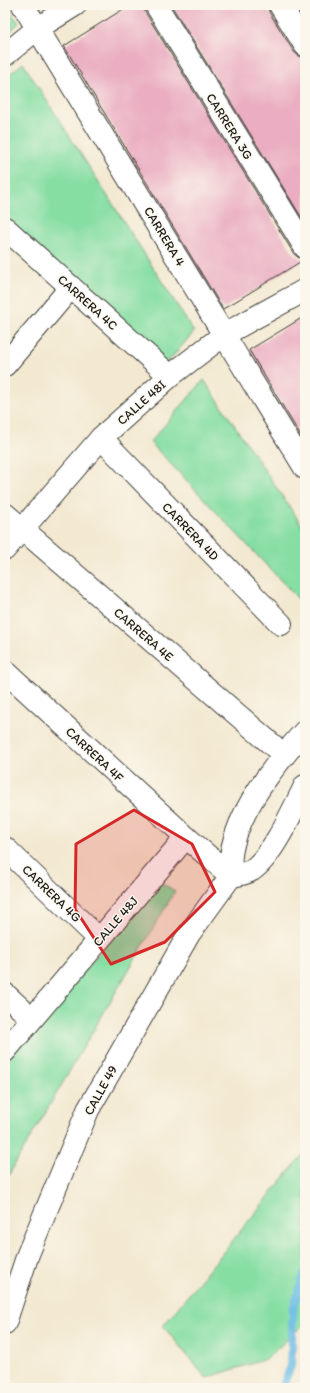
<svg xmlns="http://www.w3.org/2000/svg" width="310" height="1393" viewBox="0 0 310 1393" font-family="Itim,sans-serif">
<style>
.green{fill:#86dea3;stroke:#517d60}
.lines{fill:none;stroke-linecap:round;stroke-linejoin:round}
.stream{stroke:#6abce5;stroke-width:8}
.building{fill:#eaadc1}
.street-casing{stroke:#3c3b37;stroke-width:24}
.secondary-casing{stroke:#3c3b37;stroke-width:24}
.street{stroke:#fff;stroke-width:22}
.secondary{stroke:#fff;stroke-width:22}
.marked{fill:#d62828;fill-opacity:0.2;stroke:#d62828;stroke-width:3;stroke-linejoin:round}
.labels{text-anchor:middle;stroke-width:3;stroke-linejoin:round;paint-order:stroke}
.street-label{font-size:13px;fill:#1c1c1c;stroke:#fbf7ec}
</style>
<rect width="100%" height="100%" fill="#fbf7ec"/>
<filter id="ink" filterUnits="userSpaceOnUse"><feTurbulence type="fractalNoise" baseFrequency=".025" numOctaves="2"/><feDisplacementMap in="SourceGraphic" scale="8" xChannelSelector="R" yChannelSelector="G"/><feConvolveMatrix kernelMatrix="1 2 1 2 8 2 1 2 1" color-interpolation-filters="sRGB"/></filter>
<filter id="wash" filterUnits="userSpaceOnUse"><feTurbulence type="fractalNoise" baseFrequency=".012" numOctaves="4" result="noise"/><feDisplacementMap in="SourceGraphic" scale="16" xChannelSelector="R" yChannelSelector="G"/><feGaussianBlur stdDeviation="0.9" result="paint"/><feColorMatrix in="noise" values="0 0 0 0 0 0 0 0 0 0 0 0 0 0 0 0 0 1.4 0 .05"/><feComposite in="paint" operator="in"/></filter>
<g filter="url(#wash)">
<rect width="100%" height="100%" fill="#f3e9d1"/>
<path class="green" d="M 5,5 L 19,23 L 5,36 Z
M 23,63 L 194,332 L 166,364 L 5,216 L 5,78 Z
M 204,380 L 305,530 L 305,606 L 150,442 Z
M 161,883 L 175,891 L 5,1181 L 5,1061 Z
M 305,1152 L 305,1323 L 266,1359 L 206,1378 L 163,1326 Z"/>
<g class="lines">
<path class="stream" d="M 141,1388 L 145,1386 L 154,1388
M 282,1388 L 291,1366 L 293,1310 L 305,1272"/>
</g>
<g id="blocks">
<path class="building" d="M 130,5 L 144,5 L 145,12 L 294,254 L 299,258 L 305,259 L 223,309 L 64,46 Z
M 171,5 L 268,5 L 269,12 L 294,52 L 299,56 L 305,57 L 305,223 Z
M 295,5 L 305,5 L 305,21 Z
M 305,316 L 305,443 L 249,350 Z"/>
</g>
</g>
<g filter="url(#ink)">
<use href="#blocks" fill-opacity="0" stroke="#3c3b37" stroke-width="1"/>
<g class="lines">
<defs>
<path id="street" d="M 156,5 L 305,247
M 280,5 L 305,45
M 5,55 L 38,28 L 75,5
M 5,228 L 170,376
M 225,334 L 305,290
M 5,365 L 71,287
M 101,438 L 281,624
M 5,514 L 284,755
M 5,671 L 186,837 L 231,876
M 5,848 L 99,939
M 5,994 L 32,1019
M 5,1051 L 186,837"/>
<path id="secondary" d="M 23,5 L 305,468
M 5,549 L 101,438 L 170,376 L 225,334
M 231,876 C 224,826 273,766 305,731
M 231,876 C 239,875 245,874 252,870 C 272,857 294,808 305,786
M 5,1323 L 28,1254 L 88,1110 L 189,934 L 231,876"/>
</defs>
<use href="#street" class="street-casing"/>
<use href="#secondary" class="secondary-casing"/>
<use href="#street" class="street"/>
<use href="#secondary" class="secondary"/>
</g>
</g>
<path class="marked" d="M 134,810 L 192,844 L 215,892 L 165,942 L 111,964 L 75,909 L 76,844 Z"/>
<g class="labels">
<g class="street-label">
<text transform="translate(230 126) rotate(58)" y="5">CARRERA 3G</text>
<text transform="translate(165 236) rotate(59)" y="5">CARRERA 4</text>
<text transform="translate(88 302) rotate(42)" y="5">CARRERA 4C</text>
<text transform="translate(141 402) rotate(-42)" y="5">CALLE 48I</text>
<text transform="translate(191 531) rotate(46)" y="5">CARRERA 4D</text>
<text transform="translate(144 634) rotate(41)" y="5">CARRERA 4E</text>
<text transform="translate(95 754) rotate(43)" y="5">CARRERA 4F</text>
<text transform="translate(52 893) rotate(44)" y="5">CARRERA 4G</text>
<text transform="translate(115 921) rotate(-49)" y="5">CALLE 48J</text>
<text transform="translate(100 1090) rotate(-61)" y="5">CALLE 49</text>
</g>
</g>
<rect width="310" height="1393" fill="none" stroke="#fbf7ec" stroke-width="20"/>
</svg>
